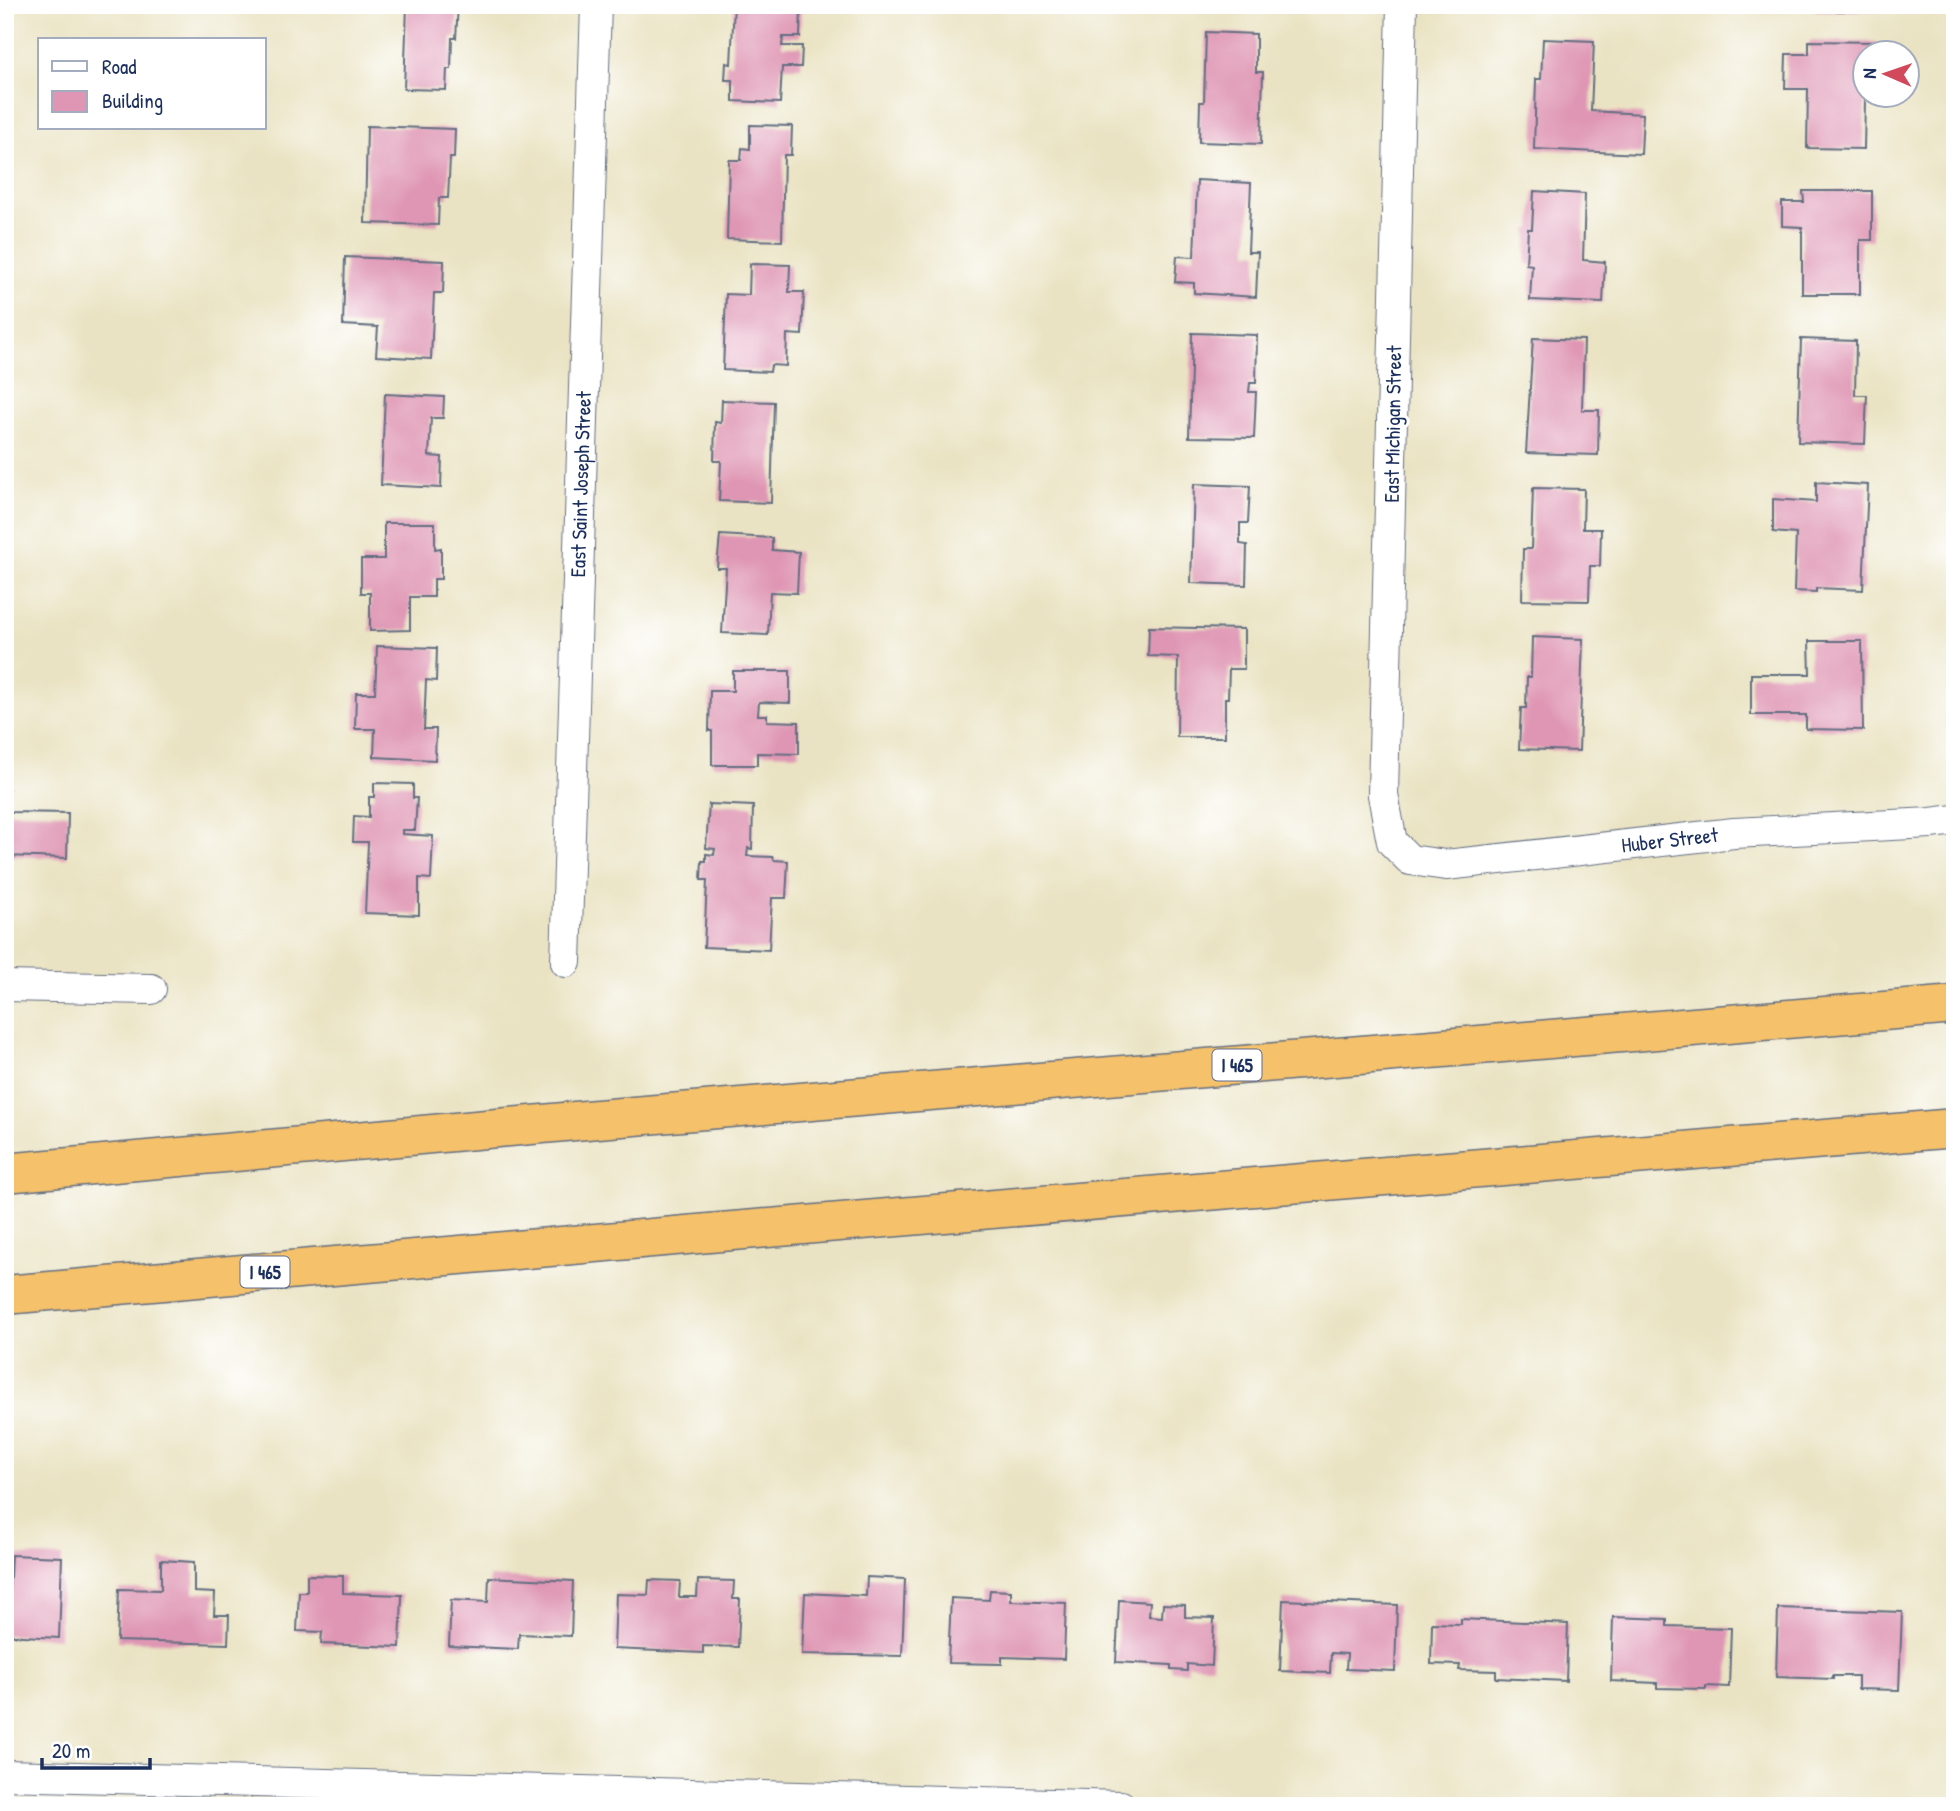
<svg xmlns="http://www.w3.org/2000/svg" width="1960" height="1811" viewBox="0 0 1960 1811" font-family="'Patrick Hand',sans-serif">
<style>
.building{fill:#df96b4}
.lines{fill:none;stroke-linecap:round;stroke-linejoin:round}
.minor-casing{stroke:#636e81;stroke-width:32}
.motorway-casing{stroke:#636e81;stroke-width:41}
.minor{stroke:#fff;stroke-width:30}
.motorway{stroke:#f5c16b;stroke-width:38}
.labels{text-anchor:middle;stroke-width:6;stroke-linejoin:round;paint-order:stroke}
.shield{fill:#fff;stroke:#5f6d8e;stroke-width:2}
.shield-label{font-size:19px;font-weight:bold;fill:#1b2f5e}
.street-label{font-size:21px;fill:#1b2f5e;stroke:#fff}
</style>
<rect width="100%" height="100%" fill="#fff"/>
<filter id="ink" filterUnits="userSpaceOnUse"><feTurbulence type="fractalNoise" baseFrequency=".0143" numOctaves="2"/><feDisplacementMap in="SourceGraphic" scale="14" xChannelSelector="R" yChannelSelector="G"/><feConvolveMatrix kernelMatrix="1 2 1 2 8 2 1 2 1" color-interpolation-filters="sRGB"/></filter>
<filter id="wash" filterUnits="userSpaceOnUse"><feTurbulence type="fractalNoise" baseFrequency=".00686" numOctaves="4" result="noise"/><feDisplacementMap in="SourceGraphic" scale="28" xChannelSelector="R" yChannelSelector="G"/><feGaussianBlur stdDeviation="1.57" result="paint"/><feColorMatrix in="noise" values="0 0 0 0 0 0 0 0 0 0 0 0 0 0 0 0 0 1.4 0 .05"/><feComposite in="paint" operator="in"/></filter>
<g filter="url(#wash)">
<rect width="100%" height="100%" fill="#eae3c3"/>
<g id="blocks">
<path class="building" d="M 407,5 L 458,5 L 456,38 L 452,38 L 451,69 L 447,69 L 446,90 L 404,89 Z
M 734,5 L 801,7 L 800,37 L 783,37 L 782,46 L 802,46 L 801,67 L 782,67 L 780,103 L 733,101 L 733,80 L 725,80 L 726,63 L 731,64 Z
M 1815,5 L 1880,5 L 1880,11 L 1815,11 Z
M 1206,32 L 1256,34 L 1256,72 L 1263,72 L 1261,144 L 1199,142 L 1200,102 L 1204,102 Z
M 1543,39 L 1594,41 L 1591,111 L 1643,114 L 1641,154 L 1534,149 L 1536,79 L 1541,79 Z
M 1809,41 L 1877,42 L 1877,52 L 1866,52 L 1864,149 L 1807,148 L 1808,89 L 1785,89 L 1786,54 L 1809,54 Z
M 750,125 L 792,126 L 791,155 L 784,155 L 782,241 L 727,239 L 729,160 L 741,160 L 742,148 L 750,149 Z
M 367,126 L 455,129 L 454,158 L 450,158 L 448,198 L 439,198 L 438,225 L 365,223 Z
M 1197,180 L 1251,183 L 1248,252 L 1258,252 L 1256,297 L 1194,293 L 1194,283 L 1175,282 L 1177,256 L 1194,257 Z
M 1534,191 L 1585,194 L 1583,260 L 1605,262 L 1603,303 L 1530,300 L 1532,265 L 1526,264 L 1528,229 L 1532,229 Z
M 1803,191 L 1872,191 L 1872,240 L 1860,240 L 1860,294 L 1802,294 L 1802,227 L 1782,226 L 1782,202 L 1804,202 Z
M 345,257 L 444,261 L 443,293 L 434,293 L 431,359 L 376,356 L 378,327 L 343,325 Z
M 750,264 L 790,265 L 789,292 L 804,292 L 802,335 L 787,334 L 786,366 L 771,365 L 770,372 L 723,370 L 726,294 L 749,295 Z
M 1192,333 L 1257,335 L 1256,383 L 1250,383 L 1249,392 L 1256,392 L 1254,438 L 1189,437 Z
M 1533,338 L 1584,340 L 1582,410 L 1599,410 L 1598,455 L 1526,453 Z
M 1801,339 L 1856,341 L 1855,395 L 1867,395 L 1865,444 L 1798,442 Z
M 385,394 L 444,397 L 443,418 L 431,418 L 429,456 L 442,457 L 441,488 L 381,485 Z
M 722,400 L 774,402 L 771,503 L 719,501 L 721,461 L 714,461 L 715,422 L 721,423 Z
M 1816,482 L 1868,485 L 1863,590 L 1816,588 L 1816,592 L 1794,591 L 1796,534 L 1773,532 L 1773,499 L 1816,502 Z
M 1194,484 L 1250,486 L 1248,523 L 1240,523 L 1240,544 L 1247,545 L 1246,585 L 1191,583 Z
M 1533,488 L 1584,489 L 1583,529 L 1601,529 L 1600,566 L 1590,566 L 1589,601 L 1522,600 L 1523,549 L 1531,549 Z
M 384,523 L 435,523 L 435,549 L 441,548 L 441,579 L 434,579 L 434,597 L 410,597 L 410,630 L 370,631 L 370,593 L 361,593 L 361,559 L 384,559 Z
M 720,535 L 772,538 L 772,550 L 799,552 L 797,593 L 770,592 L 768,635 L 722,633 L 726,568 L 717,568 Z
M 1149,627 L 1244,629 L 1244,669 L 1229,669 L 1228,698 L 1225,698 L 1225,737 L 1177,737 L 1178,657 L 1148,656 Z
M 1532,637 L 1583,639 L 1579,751 L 1519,749 L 1521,708 L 1526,708 L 1527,677 L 1531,677 Z
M 1809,641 L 1862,641 L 1863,730 L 1806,729 L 1806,715 L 1751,715 L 1751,674 L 1810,674 Z
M 377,646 L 437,648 L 436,681 L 426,680 L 424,729 L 436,729 L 435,760 L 374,757 L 375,729 L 355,729 L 356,693 L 375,693 Z
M 733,671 L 790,671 L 790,703 L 759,702 L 758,715 L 767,715 L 767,721 L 799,722 L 799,754 L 757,753 L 757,765 L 712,765 L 712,731 L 709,731 L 710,691 L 733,691 Z
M 374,783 L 413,784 L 413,798 L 417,798 L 415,830 L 402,830 L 402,834 L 433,836 L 431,879 L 419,878 L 419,915 L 365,913 L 368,842 L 353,842 L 354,816 L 369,817 L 369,797 L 374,797 Z
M 5,790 L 9,790 L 8,812 L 68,813 L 67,858 L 5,856 Z
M 709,804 L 753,806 L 752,849 L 748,848 L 747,856 L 773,857 L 774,860 L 788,861 L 786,898 L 772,898 L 769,950 L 704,947 L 707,880 L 701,880 L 702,861 L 706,861 L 706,854 L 714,855 L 715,849 L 706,848 Z
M 11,1555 L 62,1557 L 59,1638 L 5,1635 L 5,1596 L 9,1597 Z
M 161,1560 L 194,1562 L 194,1592 L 215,1593 L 214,1615 L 229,1615 L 228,1644 L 117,1641 L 119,1589 L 161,1590 Z
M 307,1575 L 343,1576 L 343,1593 L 402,1595 L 400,1647 L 321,1644 L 322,1632 L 297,1631 L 299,1592 L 307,1592 Z
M 489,1577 L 573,1581 L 571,1636 L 519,1634 L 518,1649 L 449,1646 L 451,1600 L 488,1602 Z
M 867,1577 L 905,1579 L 902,1656 L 802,1654 L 805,1593 L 866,1596 Z
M 649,1580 L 680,1581 L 679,1597 L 697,1597 L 698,1580 L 734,1581 L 733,1599 L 740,1599 L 738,1647 L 703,1646 L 703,1653 L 614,1649 L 616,1594 L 648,1595 Z
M 990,1590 L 1011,1591 L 1011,1601 L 1066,1603 L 1064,1659 L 1002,1657 L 1002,1664 L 948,1663 L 951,1598 L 989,1600 Z
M 1119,1600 L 1150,1602 L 1149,1616 L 1162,1617 L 1163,1604 L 1185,1605 L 1185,1617 L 1214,1618 L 1212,1666 L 1187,1664 L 1187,1671 L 1171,1670 L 1171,1665 L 1116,1662 Z
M 1283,1600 L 1397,1605 L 1395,1671 L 1346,1669 L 1347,1654 L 1331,1653 L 1330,1673 L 1280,1671 Z
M 1778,1608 L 1902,1612 L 1899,1690 L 1858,1689 L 1858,1676 L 1833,1676 L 1833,1679 L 1776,1677 Z
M 1950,1609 L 1955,1609 L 1955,1688 L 1949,1688 Z
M 1613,1617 L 1667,1619 L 1667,1626 L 1731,1628 L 1729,1687 L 1706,1686 L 1706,1689 L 1657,1688 L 1657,1683 L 1611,1681 Z
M 1461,1619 L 1568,1624 L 1566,1681 L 1496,1678 L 1496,1671 L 1459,1670 L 1460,1665 L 1431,1664 L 1432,1623 L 1461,1624 Z"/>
</g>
</g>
<g filter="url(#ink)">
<use href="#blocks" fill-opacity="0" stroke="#636e81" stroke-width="2"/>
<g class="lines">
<defs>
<g id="minor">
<path id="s1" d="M 1402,5 L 1383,795 L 1392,842 L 1410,860 L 1446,865 L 1734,833 L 1931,823 L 1955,820"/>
<path id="s2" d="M 566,962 L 596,5"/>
<path d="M 5,986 L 151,989"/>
<path d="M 5,1775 L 1121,1806"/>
</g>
<path id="motorway" d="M 5,1173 L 586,1120 L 1955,1005
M 5,1295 L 709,1233 L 1955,1128"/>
</defs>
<use href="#minor" class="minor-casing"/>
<use href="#motorway" class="motorway-casing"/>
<use href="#minor" class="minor"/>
<use href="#motorway" class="motorway"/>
</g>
</g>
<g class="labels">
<g class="shield">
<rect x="1212.5" y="1049.5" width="49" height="31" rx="5"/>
<rect x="240.5" y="1256.5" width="49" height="31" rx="5"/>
</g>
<g class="shield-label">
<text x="1237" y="1072">I 465</text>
<text x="265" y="1279">I 465</text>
</g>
<g class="street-label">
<text transform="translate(1393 424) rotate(-89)" y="7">East Michigan Street</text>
<text dy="7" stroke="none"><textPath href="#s2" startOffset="478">East Saint Joseph Street</textPath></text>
<text dy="7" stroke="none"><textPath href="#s1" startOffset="1125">Huber Street</textPath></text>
</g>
</g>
<rect width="1960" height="1811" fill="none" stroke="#fff" stroke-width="28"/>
<rect x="38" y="38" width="228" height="91" fill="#ffffff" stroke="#a4acbf" stroke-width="2"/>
<rect x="52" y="61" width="35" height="10" fill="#ffffff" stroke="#a4acbf" stroke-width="2"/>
<text x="102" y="74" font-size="21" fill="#1b2f5e">Road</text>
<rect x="52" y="91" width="35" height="21" fill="#df96b4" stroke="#a4acbf" stroke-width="2"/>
<text x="102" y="108" font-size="21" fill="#1b2f5e">Building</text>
<g transform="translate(1886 74) rotate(272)"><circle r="33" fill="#ffffff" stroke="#a4acbf" stroke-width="2"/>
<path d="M0-5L12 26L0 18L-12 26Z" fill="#d1495b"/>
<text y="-10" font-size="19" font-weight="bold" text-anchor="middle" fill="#1b2f5e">N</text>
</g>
<path d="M42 1758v10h108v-10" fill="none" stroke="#1b2f5e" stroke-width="3.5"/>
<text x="52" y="1758" font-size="21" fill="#1b2f5e" stroke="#ffffff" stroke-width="5" paint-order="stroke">20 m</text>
</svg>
